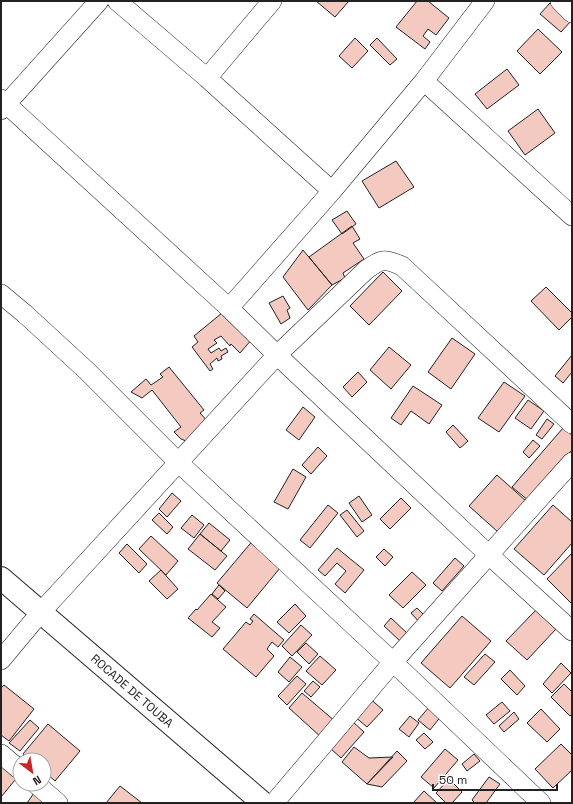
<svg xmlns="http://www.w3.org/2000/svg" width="573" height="804" viewBox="0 0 573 804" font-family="'Space Grotesk',sans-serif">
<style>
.building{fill:#f3c9c0;stroke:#222}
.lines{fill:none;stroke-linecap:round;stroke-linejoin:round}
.minor-casing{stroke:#222;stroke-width:20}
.major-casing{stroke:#222;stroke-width:24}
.minor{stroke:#fff;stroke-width:19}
.major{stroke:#fff;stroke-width:22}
.labels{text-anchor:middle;stroke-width:3;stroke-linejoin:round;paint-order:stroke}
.street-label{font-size:12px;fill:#222;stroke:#fff}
</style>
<rect width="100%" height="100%" fill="#fff"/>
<path class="building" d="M 316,1 L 349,1 L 335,17 Z
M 417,1 L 428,1 L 449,18 L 436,35 L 428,29 L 423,36 L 430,42 L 425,49 L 396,27 Z
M 550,3 L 571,21 L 561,32 L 540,14 Z
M 538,29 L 562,52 L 540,74 L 517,51 Z
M 355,38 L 368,51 L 352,68 L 339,56 Z
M 377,38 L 397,59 L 390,65 L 370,45 Z
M 507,69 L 519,85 L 487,109 L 475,94 Z
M 538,109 L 555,133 L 525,155 L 508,131 Z
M 396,161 L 414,187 L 379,208 L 362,181 Z
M 347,211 L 356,224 L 342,234 L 332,220 Z
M 352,226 L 360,239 L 353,243 L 364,259 L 343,273 L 345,278 L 332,285 L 309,257 Z
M 303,250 L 332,285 L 308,310 L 283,277 Z
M 383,272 L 402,291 L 369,325 L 350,306 Z
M 546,287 L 572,313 L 572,317 L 559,330 L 531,301 Z
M 283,296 L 290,308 L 287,310 L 290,318 L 281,324 L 269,303 Z
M 222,313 L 253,338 L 240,353 L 231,344 L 230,346 L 221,336 L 214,340 L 217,343 L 208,349 L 211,353 L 219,348 L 221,351 L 226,348 L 228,352 L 221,356 L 222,359 L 218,361 L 217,358 L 210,364 L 213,369 L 210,371 L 192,347 L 198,342 L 194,336 Z
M 452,338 L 475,354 L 451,389 L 428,372 Z
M 389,347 L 411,365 L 391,389 L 370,370 Z
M 572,355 L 572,372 L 563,383 L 555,376 Z
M 169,367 L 204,410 L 200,413 L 209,423 L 191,443 L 181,439 L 174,432 L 181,427 L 152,390 L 142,398 L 131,392 L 146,379 L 151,385 L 163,377 L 160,374 Z
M 358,372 L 367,382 L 352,397 L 343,387 Z
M 504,382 L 525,396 L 499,432 L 478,418 Z
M 413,386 L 442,405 L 429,424 L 411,411 L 401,425 L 391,418 Z
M 528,400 L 544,411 L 531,429 L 515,418 Z
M 303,407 L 315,417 L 299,440 L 286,430 Z
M 547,419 L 554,424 L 542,439 L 536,435 Z
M 453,425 L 468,441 L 460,448 L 446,432 Z
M 563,428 L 572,435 L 572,450 L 529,501 L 512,487 Z
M 533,440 L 540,446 L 529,458 L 523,452 Z
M 318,447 L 327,456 L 311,474 L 302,465 Z
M 293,469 L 306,477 L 288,509 L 274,502 Z
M 497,475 L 526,501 L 498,532 L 469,506 Z
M 172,493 L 181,501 L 167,517 L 159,509 Z
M 359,496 L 372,515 L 362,522 L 349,503 Z
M 401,498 L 411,508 L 390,529 L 380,519 Z
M 328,505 L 338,513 L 310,548 L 300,540 Z
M 553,505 L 572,522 L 572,543 L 544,575 L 514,549 Z
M 347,510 L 364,531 L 357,537 L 340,515 Z
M 159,513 L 173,527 L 167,534 L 152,520 Z
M 192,515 L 204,525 L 194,538 L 181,528 Z
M 209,523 L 230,540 L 221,551 L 200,534 Z
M 200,534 L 227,556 L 215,570 L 188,549 Z
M 151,536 L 178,561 L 166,575 L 139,549 Z
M 255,538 L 285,562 L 247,608 L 217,583 Z
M 127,544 L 147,564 L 139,573 L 119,553 Z
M 337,548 L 364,570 L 345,593 L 335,584 L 346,571 L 337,563 L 325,576 L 318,570 Z
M 384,549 L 393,557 L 385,566 L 376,557 Z
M 572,553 L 572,604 L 547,579 Z
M 455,558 L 464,566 L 442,591 L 433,583 Z
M 161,570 L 178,589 L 167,599 L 149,581 Z
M 412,572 L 426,585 L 403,608 L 389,595 Z
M 219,585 L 225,591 L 218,599 L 212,594 Z
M 211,594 L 226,607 L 212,622 L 220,628 L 212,637 L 188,618 L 196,609 L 197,610 Z
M 295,604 L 306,616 L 289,633 L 277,622 Z
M 417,608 L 426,617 L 420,623 L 411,613 Z
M 536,610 L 556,629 L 527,660 L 506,641 Z
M 254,614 L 284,640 L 278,647 L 272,642 L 267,649 L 274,656 L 256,677 L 223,649 L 246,622 L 250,625 L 253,621 L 250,619 Z
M 462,616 L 491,641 L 450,688 L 421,663 Z
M 391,618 L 408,634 L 400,641 L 384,626 Z
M 301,625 L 312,635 L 292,656 L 282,646 Z
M 306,643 L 318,654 L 309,664 L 297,652 Z
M 485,654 L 495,662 L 474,685 L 464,677 Z
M 320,656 L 336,670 L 322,685 L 306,671 Z
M 290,657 L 302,667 L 289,682 L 278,672 Z
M 561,663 L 571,673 L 552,693 L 543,684 Z
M 510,670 L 525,686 L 517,695 L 501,679 Z
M 297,676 L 306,684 L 287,705 L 278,696 Z
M 313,681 L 320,687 L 311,697 L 304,691 Z
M 564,684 L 572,692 L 572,714 L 570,716 L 551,697 Z
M 4,685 L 34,709 L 9,741 L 1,735 L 1,688 Z
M 302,693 L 336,722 L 322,738 L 289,708 Z
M 367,696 L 383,710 L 367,727 L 354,716 Z
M 502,702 L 510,711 L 494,724 L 486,715 Z
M 430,706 L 442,715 L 430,730 L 418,720 Z
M 541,709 L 560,729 L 547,742 L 527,723 Z
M 514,712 L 519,719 L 504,732 L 499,726 Z
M 410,716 L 419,723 L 409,737 L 399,729 Z
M 30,720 L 39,728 L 20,751 L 9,743 Z
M 353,722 L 364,732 L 341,758 L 330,748 Z
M 48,724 L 80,751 L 55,781 L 44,771 L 44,760 L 31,760 L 23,754 Z
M 424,733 L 433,742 L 425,749 L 416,740 Z
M 561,744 L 572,755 L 572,770 L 553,788 L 535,769 Z
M 354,747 L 369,758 L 393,757 L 367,784 L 342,762 Z
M 445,749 L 458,760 L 434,788 L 421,777 Z
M 397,751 L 407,761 L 382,787 L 367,784 Z
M 474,754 L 480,761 L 467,771 L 462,764 Z
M 6,762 L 20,774 L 1,797 L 1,769 Z
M 489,777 L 500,784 L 486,803 L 475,803 L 472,800 Z
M 449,779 L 462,792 L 452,803 L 446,803 L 436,793 Z
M 120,786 L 142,803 L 106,803 Z
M 36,790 L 55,803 L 27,803 Z
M 424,791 L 437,803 L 413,803 Z"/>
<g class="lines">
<defs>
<path id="minor" d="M 117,1 L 207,78 L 332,191
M 560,1 L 572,13
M 207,78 L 272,1
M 424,81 L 572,216
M 1,99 L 229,308 L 277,355 L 489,555 L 572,631
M 1,110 L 99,1
M 1,294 L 25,314 L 87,371 L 178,462 L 393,662 L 541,803
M 229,308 L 332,191 L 424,81 L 485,1
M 1,660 L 41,612 L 277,355 L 366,270 C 381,259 384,258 402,266 L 572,424
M 1,754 L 20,770
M 36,784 L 58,803
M 274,803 L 393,662 L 572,462"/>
<path id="major" d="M 1,578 L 263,803"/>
</defs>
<use href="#minor" class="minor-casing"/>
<use href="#major" class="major-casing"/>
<use href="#minor" class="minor"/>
<use href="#major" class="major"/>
</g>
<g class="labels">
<g class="street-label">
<text transform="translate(132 691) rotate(41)" y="4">ROCADE DE TOUBA</text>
</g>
</g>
<rect width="573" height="804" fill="none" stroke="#222222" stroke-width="4"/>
<g transform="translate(32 772) rotate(149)"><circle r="19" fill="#ffffff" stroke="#a7a7a7"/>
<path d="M0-3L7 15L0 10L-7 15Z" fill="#c62828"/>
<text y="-6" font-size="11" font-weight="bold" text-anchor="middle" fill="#222222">N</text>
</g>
<path d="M433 784v6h124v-6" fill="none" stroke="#222222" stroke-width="2"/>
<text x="439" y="784" font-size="12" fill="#222222" stroke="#ffffff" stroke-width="3" paint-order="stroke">50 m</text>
</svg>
